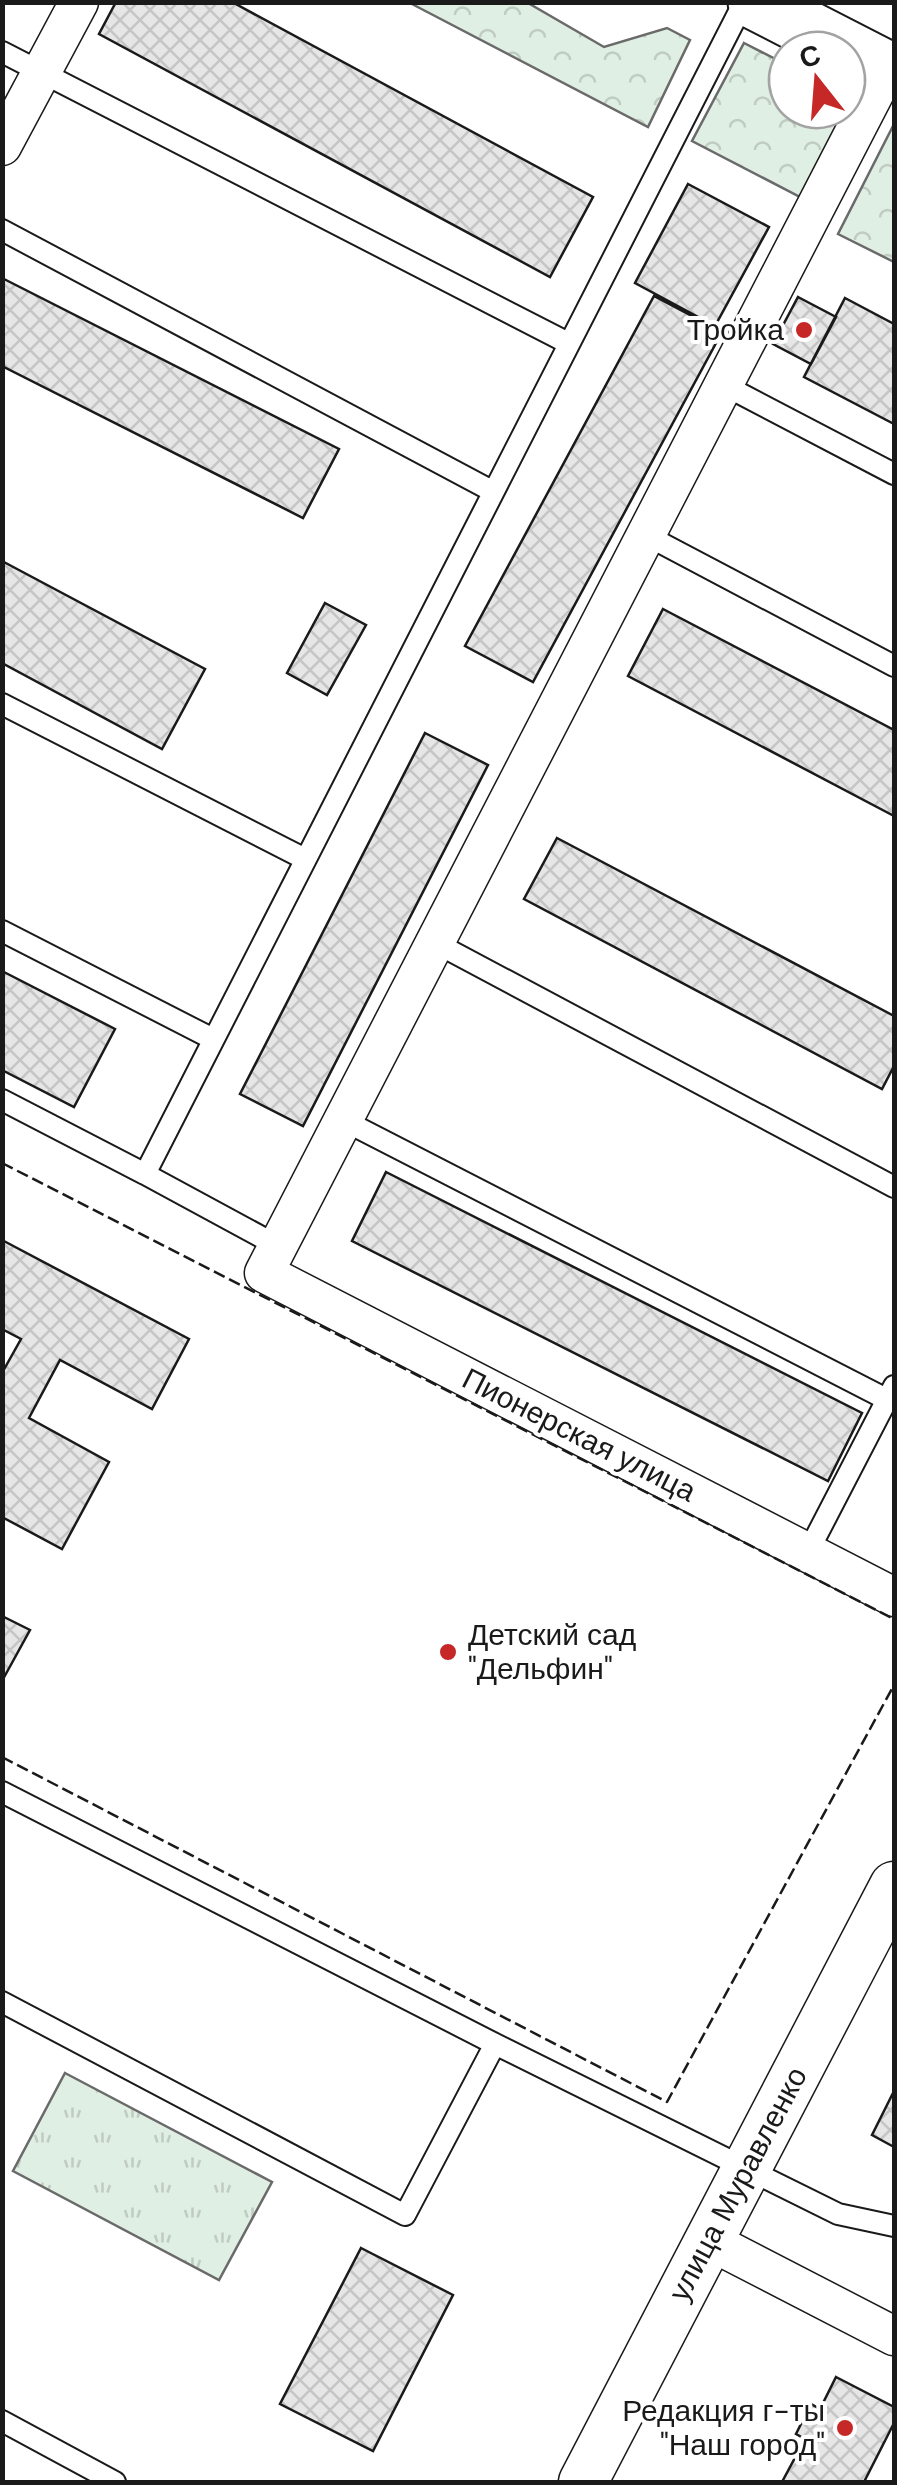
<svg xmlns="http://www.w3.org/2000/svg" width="897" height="2485" viewBox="0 0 897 2485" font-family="'DM Sans',sans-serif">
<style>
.forest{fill:url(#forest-crowns);stroke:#6a6a6a;stroke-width:2.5}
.park{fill:url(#park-tufts);stroke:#6a6a6a;stroke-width:2.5}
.building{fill:url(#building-cross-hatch);stroke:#1a1a1a;stroke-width:2.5}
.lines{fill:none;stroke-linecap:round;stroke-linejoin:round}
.service-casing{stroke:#1a1a1a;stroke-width:24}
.minor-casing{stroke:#1a1a1a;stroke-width:41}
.tertiary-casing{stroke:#1a1a1a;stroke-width:51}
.secondary-casing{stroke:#1a1a1a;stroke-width:59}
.service{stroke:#fff;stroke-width:20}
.minor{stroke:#fff;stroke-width:38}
.tertiary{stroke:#fff;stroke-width:48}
.secondary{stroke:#fff;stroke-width:55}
.fence{stroke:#1a1a1a;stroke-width:2.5;stroke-dasharray:12 5;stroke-linecap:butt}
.poi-dot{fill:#c62828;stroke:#fff;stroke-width:4}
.labels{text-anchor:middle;stroke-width:8;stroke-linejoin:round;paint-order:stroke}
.poi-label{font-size:30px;fill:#1a1a1a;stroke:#fff;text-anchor:end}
.street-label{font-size:30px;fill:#1a1a1a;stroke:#fff}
</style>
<defs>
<pattern id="forest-crowns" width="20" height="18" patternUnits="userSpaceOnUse" patternTransform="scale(2.5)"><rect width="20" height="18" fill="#e0efe3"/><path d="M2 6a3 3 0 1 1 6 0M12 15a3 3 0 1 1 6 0" fill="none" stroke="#c0ccc2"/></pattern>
<pattern id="park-tufts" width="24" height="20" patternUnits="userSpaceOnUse" patternTransform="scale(2.5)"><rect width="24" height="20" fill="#e0efe3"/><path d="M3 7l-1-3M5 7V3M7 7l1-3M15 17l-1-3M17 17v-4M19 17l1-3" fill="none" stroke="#c0ccc2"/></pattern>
<pattern id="building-cross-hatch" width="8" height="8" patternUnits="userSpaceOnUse" patternTransform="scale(2.5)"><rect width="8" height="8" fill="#e6e6e6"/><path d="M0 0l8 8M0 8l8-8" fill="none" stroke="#c5c5c5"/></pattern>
</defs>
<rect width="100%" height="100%" fill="#fff"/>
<path class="forest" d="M 410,3 L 528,3 L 604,47 L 667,28 L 690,40 L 648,127 Z
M 744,43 L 787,65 L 787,110 L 847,110 L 847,96 L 855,100 L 804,199 L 692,141 Z
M 894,124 L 894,262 L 838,234 Z"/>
<path class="park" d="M 65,2073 L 272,2182 L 219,2280 L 13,2171 Z"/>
<path class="building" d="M 116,2 L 232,2 L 593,197 L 550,277 L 99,34 Z
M 688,184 L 769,227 L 715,326 L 635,283 Z
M 2,278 L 339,449 L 303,518 L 2,366 Z
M 654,296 L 722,332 L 533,682 L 465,646 Z
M 798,297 L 836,317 L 811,364 L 773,344 Z
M 845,298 L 894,324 L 894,424 L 804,377 Z
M 2,561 L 205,669 L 162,749 L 2,663 Z
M 325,603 L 366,625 L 327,695 L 287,673 Z
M 663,609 L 894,730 L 894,816 L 628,676 Z
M 425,733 L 488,765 L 303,1126 L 240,1094 Z
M 557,838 L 894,1016 L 894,1066 L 882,1089 L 524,899 Z
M 2,971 L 115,1029 L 74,1107 L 2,1070 Z
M 386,1172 L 862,1413 L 828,1481 L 352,1241 Z
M 2,1240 L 189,1339 L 152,1409 L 60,1360 L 29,1418 L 109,1462 L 62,1549 L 2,1517 L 2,1373 L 21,1339 L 2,1329 Z
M 2,1616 L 30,1630 L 2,1681 Z
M 894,2091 L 894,2147 L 872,2135 Z
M 361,2248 L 453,2295 L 373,2451 L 280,2404 Z
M 836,2377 L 894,2407 L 894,2423 L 864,2482 L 782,2482 L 805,2439 L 796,2434 L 811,2404 L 820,2409 Z"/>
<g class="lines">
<defs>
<path id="service" d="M 2,52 L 568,343
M 2,230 L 492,491
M 722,384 L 894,474
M 644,534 L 894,666
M 2,704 L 303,858
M 2,931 L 211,1038
M 434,942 L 894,1187
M 2,1100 L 145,1174
M 343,1120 L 888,1400
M 281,1241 L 278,1246 L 145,1174 L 744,2
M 808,1552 L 894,1386
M 2,1792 L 495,2044
M 2,2002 L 405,2215 L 495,2044 L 838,2214 L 894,2226
M 2,2421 L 115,2482"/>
<path id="minor" d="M 887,69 L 264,1273 L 894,1597
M 2,146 L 79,2
M 708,2240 L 894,2336"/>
<path id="tertiary" d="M 583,2482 L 894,1886"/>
<path id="secondary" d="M 756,2 L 894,73"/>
</defs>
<use href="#service" class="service-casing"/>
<use href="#minor" class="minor-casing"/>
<use href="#tertiary" class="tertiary-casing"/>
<use href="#secondary" class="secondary-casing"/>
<use href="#service" class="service"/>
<use href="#minor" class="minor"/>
<use href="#tertiary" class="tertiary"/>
<use href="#secondary" class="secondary"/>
<path class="fence" d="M 2,1163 L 894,1619
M 2,1757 L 667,2102 L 894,1685"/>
</g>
<g class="poi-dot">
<circle cx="804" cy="330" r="10"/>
<circle cx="448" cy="1652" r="10"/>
<circle cx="845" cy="2428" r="10"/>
</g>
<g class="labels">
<g class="poi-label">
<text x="784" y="340">Тройка</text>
<text x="468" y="1645" text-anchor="start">Детский сад<tspan x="468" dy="34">"Дельфин"</tspan></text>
<text x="825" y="2421">Редакция г-ты<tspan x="825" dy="34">"Наш город"</tspan></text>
</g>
<g class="street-label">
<text transform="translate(579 1435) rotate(27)" y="10">Пионерская улица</text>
<text transform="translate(738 2184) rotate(-62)" y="10">улица Муравленко</text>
</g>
</g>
<rect width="897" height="2485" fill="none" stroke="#1a1a1a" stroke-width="10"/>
<g transform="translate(817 80) rotate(343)"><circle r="48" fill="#ffffff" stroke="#a3a3a3" stroke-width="2.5"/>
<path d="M0-8L18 38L0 25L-18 38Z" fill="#c62828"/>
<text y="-15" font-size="28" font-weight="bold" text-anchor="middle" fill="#1a1a1a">С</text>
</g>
</svg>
